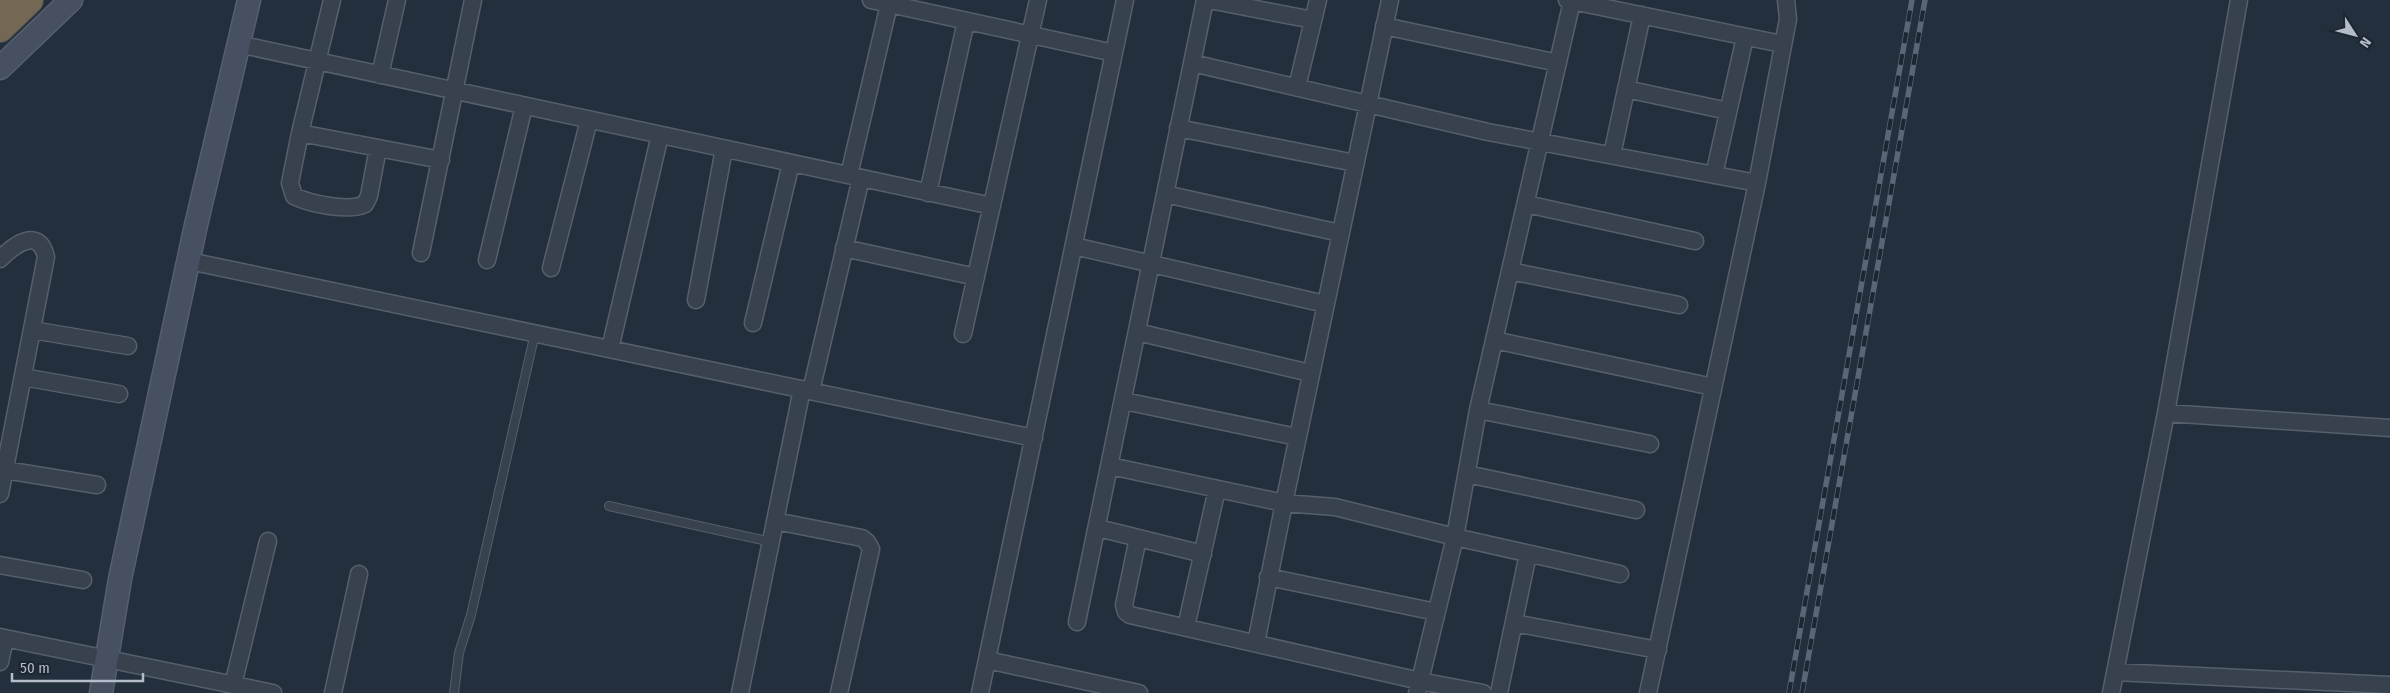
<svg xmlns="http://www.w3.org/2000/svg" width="2390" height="693" viewBox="0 0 2390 693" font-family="'Fira Sans Condensed',sans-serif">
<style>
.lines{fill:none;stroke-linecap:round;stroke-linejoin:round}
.lane-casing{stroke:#565f6c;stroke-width:10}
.street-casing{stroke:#565f6c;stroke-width:19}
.secondary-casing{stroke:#565f6c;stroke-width:25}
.highway-casing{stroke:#434c59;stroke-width:30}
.lane{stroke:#38414e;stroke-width:8}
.street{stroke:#38414e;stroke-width:16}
.secondary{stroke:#465061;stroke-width:22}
.highway{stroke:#746855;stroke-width:28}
.rail-casing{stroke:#5a6575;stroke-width:5.5}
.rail{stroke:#1d2633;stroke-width:4;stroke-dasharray:11;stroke-linecap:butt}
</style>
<rect width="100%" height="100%" fill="#242f3e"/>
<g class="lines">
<defs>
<path id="lane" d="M 609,506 L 771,542
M 454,693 L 459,653 L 471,615 L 535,333"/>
<path id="street" d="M 332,0 L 300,133 L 441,160
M 871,0 L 1114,53
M 1209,0 L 1313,20
M 1390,0 L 1284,503 L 1335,507 L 1455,537 L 1417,693
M 1567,0 L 1782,44
M 1572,1 L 1478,410 L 1455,537 L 1620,574
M 1384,26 L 1558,63
M 238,44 L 992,206
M 1192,63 L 1488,132 L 1757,183
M 380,75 L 397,0
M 1297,87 L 1318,0
M 1626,89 L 1728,111
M 1178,128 L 1355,163
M 300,133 L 290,183 L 294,196 C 310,204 349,212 365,204 L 369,196 L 378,148
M 1612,155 L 1642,15
M 849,175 L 890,0
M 1714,175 L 1745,37
M 928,193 L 966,21
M 1165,194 L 1340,233
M 1526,204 L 1695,241
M 1074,246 L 1325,304
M 844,248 L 976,277
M 421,253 L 473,0
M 0,259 C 14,245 39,226 46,257 L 0,494
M 487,260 L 524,106
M 189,261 L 1034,438
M 551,268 L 589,120
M 1510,271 L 1679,305
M 696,300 L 724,149
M 753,323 L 791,163
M 32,330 L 128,346
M 1137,332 L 1310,373
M 963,334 L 1038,0
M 1494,340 L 1713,387
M 610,349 L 660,135
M 23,377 L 119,394
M 811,391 L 861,178
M 1124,401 L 1297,437
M 1478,410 L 1650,444
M 2166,413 L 2390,428
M 1110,466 L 1284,503 L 1256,643
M 5,470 L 97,485
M 1467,474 L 1636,510
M 775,521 L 862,538 L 867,542 L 871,549 L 839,693
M 1098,528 L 1203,554
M 1138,538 L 1124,605 L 1126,612 L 1130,615 L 1420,681 L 1483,693
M 0,565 L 83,580
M 1268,577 L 1436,612
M 1077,622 L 1205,0
M 1514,623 L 1658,650
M 1186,627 L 1217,489
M 0,637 L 273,693
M 987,660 L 1139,693
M 0,662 L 5,638
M 2115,672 L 2390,685
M 233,685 L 268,541
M 333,693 L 359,574
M 740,693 L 802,389
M 980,693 L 1125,0
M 1499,693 L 1528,554
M 1648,693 L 1757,183 L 1788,19 L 1786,0
M 2111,693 L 2166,413 L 2239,0"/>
<path id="secondary" d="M 0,68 L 71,0
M 101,693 L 120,579 L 196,225 L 249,0"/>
<path id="highway" d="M 0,1 L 1,0
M 0,28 L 29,0"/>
</defs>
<use href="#lane" class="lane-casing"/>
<use href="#street" class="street-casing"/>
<use href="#secondary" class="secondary-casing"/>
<use href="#highway" class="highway-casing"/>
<use href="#lane" class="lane"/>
<use href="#street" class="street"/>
<use href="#secondary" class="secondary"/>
<use href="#highway" class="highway"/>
<defs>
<path id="rail" d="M 1789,693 L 1912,0
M 1802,693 L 1925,0"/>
</defs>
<use href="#rail" class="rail-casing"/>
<use href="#rail" class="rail"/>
</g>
<g transform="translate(2355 35) rotate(126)" stroke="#1d2633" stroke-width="4" paint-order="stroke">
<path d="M0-4L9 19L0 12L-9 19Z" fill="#b4bcc9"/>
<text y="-8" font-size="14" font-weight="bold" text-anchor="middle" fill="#b4bcc9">N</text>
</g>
<path d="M12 673v8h131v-8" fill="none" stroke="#b4bcc9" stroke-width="2.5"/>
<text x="20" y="673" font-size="15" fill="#b4bcc9" stroke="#1d2633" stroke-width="4" paint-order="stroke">50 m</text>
</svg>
